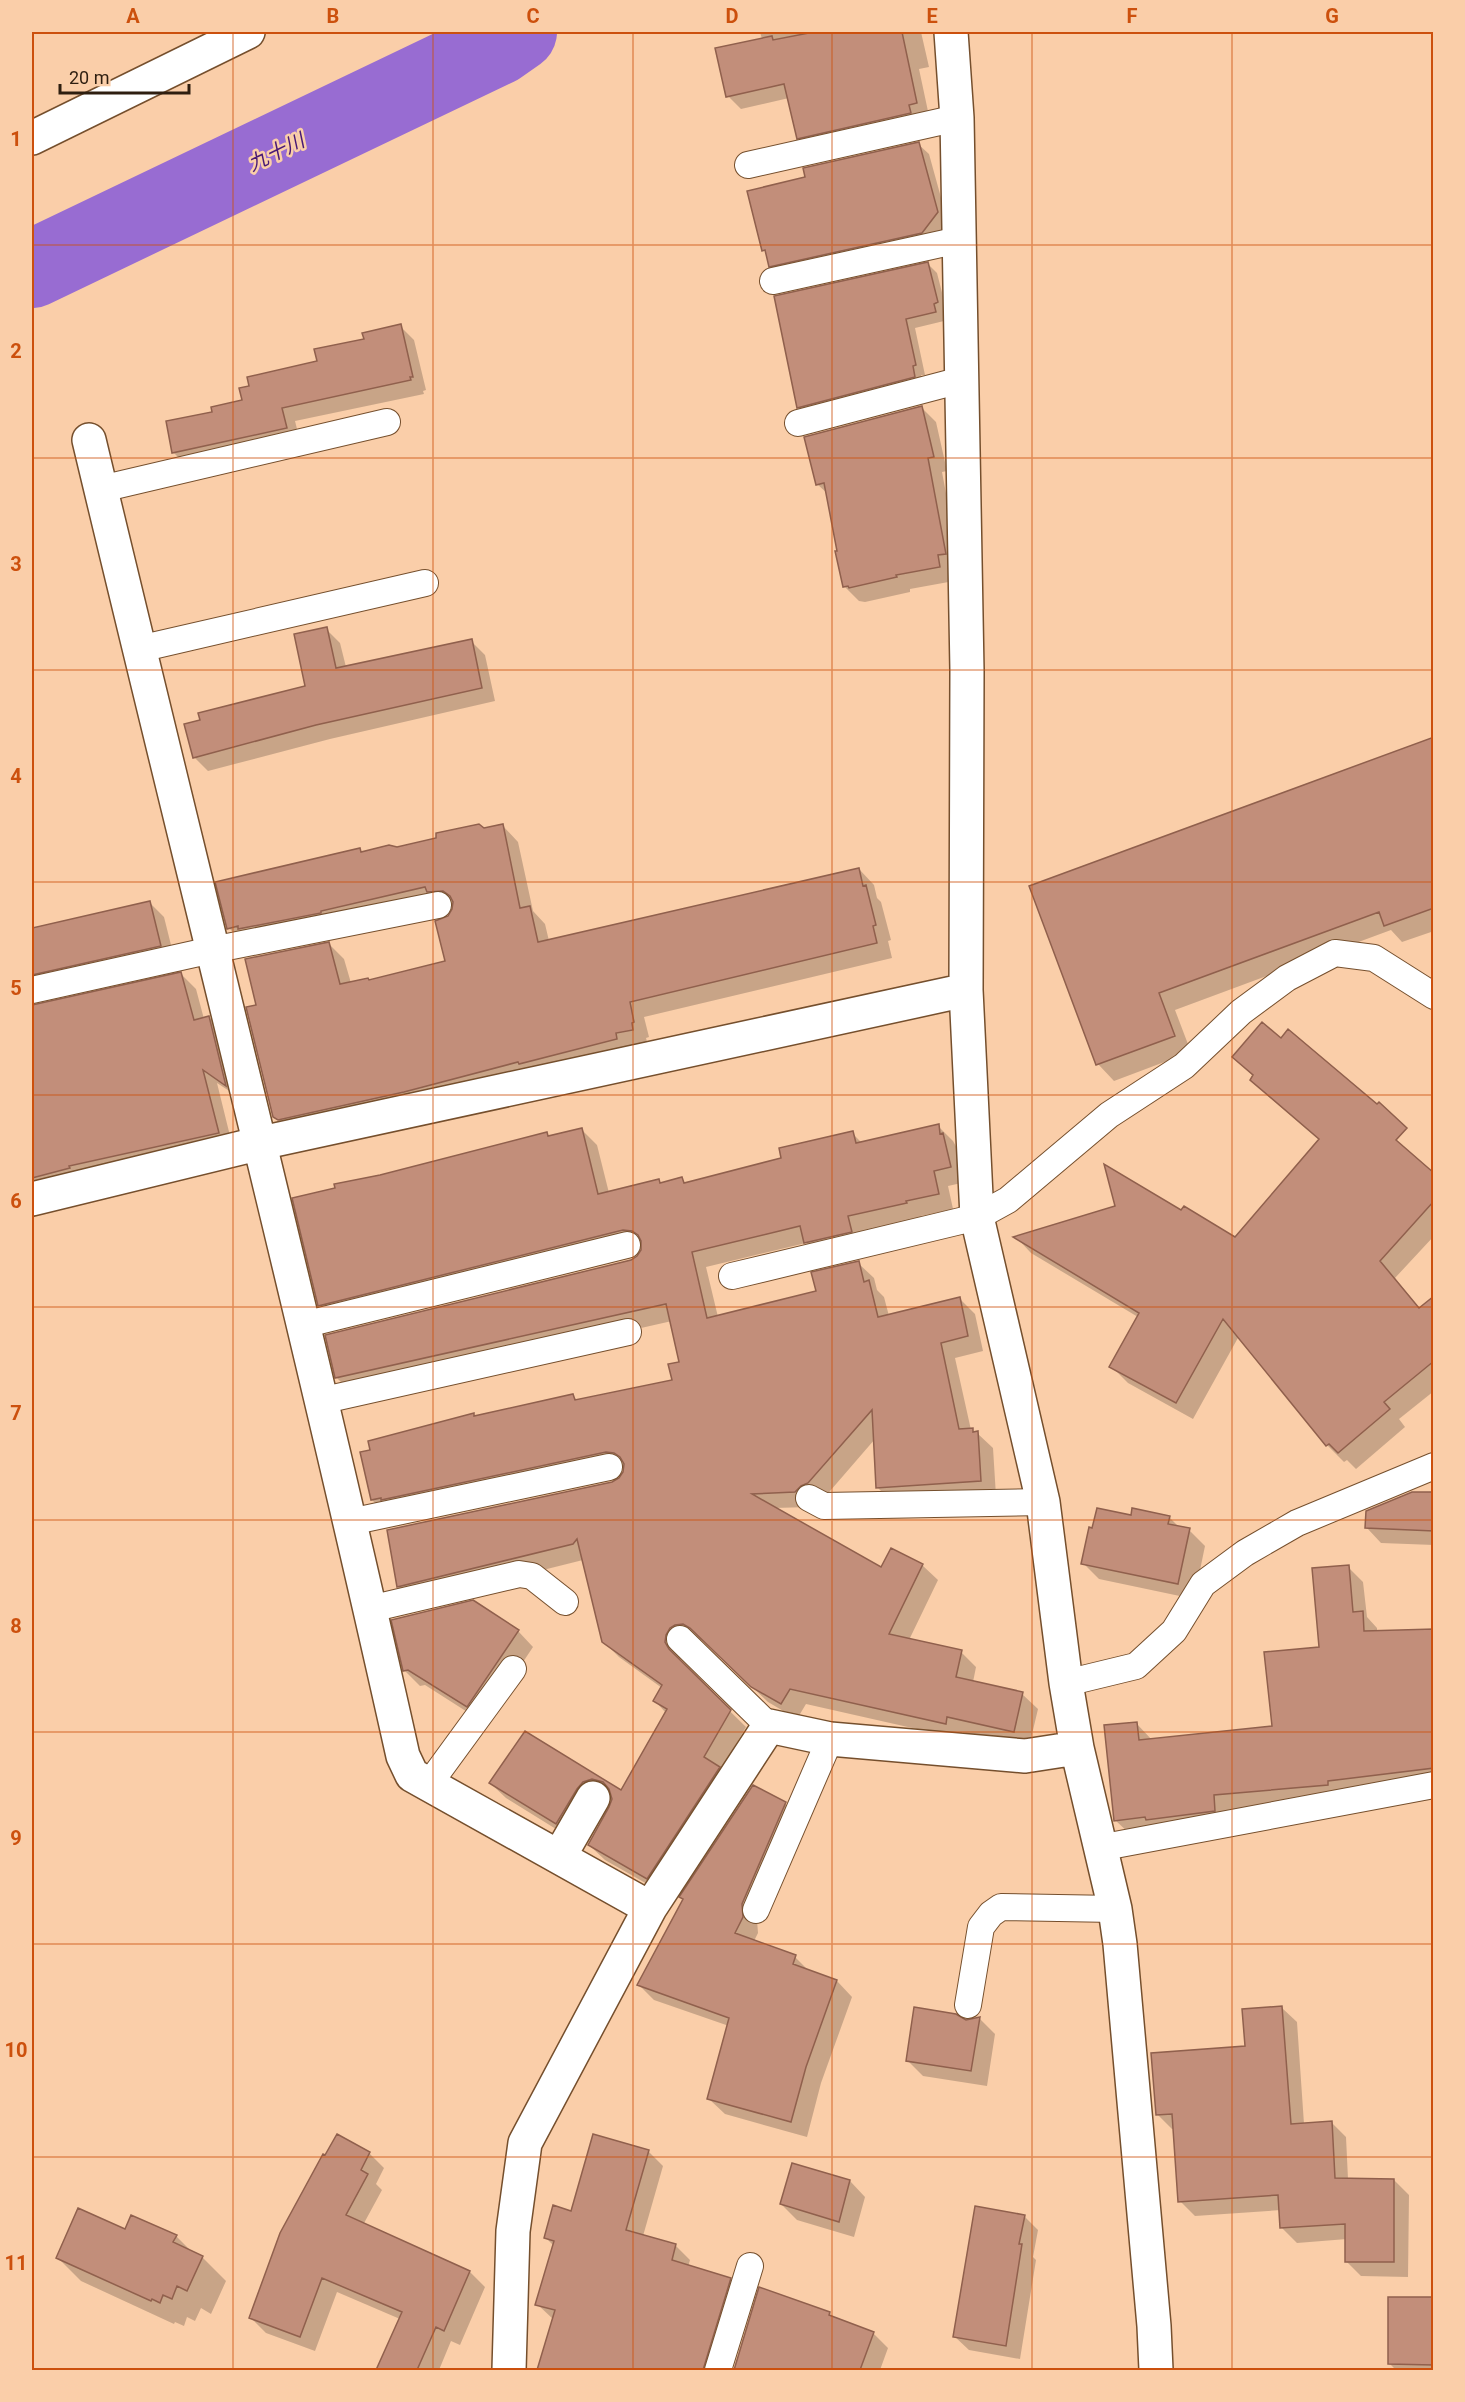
<svg xmlns="http://www.w3.org/2000/svg" width="1465" height="2402" viewBox="0 0 1465 2402" font-family="Roboto,'Noto Sans JP',sans-serif">
<style>
.shadow{fill:#0003}
.lines{fill:none;stroke-linecap:round;stroke-linejoin:round}
.river{stroke:#986cd2;stroke-width:78}
.building{fill:#c28e7a;stroke:#90604d;stroke-width:1.5}
.lane-casing{stroke:#754f2d;stroke-width:28}
.street-casing{stroke:#754f2d;stroke-width:36}
.lane{stroke:#fff;stroke-width:26}
.street{stroke:#fff;stroke-width:33}
.grid{fill:none;stroke:#cc500d;stroke-width:1.5;stroke-opacity:0.55}
.labels{text-anchor:middle;stroke-width:5;stroke-linejoin:round;paint-order:stroke}
.water-label{font-size:20px;font-style:italic;fill:#481975;stroke:#facea9}
.neatline{fill:none;stroke:#cc500d;stroke-width:2}
.grid-label{font-size:20px;text-anchor:middle;font-weight:bold;fill:#cc500d}
</style>
<rect width="100%" height="100%" fill="#facea9"/>
<path class="shadow" d="M 760,32 L 921,32 L 929,67 L 919,69 L 929,116 L 811,151 L 798,138 L 789,98 L 741,109 L 728,96 L 762,39 Z
M 918,144 L 929,154 L 948,223 L 933,243 L 780,276 L 770,266 L 768,254 L 764,250 Z
M 928,264 L 937,273 L 947,312 L 943,313 L 944,321 L 915,328 L 925,375 L 921,375 L 924,386 L 808,416 L 799,407 Z
M 400,326 L 414,340 L 426,390 L 423,391 L 424,394 L 295,421 L 300,441 L 187,466 L 173,452 L 213,413 L 244,401 L 319,363 Z
M 921,407 L 936,422 L 947,471 L 942,472 L 960,568 L 954,581 L 910,589 L 910,592 L 865,602 L 859,601 L 845,587 L 837,552 L 839,552 L 828,494 L 817,484 Z
M 326,629 L 340,643 L 346,667 L 471,641 L 485,655 L 495,701 L 330,739 L 208,771 L 194,757 L 307,687 Z
M 1434,738 L 1434,931 L 1402,942 L 1391,930 L 1175,1010 L 1191,1052 L 1114,1081 L 1098,1064 L 1031,887 Z
M 503,826 L 518,842 L 533,911 L 545,924 L 549,941 L 859,869 L 874,885 L 877,898 L 881,902 L 891,940 L 888,941 L 892,958 L 644,1017 L 649,1037 L 646,1038 L 648,1045 L 290,1132 L 274,1116 L 258,1006 L 329,944 L 344,959 L 351,983 L 370,982 L 447,962 L 449,917 L 454,906 L 244,944 L 229,928 L 359,850 L 363,853 L 397,849 Z
M 149,902 L 164,917 L 175,961 L 32,1000 L 32,1006 L 181,974 L 196,989 L 204,1019 L 209,1017 L 224,1032 L 240,1098 L 217,1083 L 233,1148 L 32,1193 L 32,929 Z
M 1234,1057 L 1434,1175 L 1434,1236 L 1395,1278 L 1420,1309 L 1434,1298 L 1434,1391 L 1399,1419 L 1405,1427 L 1356,1469 L 1347,1460 L 1344,1462 L 1327,1445 L 1239,1336 L 1193,1419 L 1128,1383 L 1111,1366 L 1138,1317 L 1031,1253 L 1016,1237 L 1181,1212 L 1235,1239 L 1320,1141 L 1268,1096 L 1252,1080 L 1254,1077 Z
M 938,1126 L 953,1141 L 958,1150 L 966,1182 L 948,1186 L 953,1209 L 921,1216 L 921,1218 L 862,1231 L 866,1247 L 821,1258 L 806,1243 L 706,1267 L 718,1317 L 818,1292 L 858,1263 L 874,1278 L 877,1290 L 884,1297 L 889,1316 L 960,1299 L 975,1314 L 983,1351 L 955,1358 L 971,1430 L 977,1433 L 993,1448 L 996,1496 L 893,1503 L 877,1487 L 875,1439 L 824,1498 L 811,1507 L 774,1508 L 882,1569 L 922,1565 L 938,1580 L 909,1640 L 961,1652 L 976,1667 L 973,1682 L 1022,1694 L 1038,1709 L 1029,1747 L 962,1732 L 961,1739 L 806,1704 L 797,1719 L 768,1702 L 707,1643 L 701,1640 L 693,1639 L 681,1651 L 680,1659 L 684,1666 L 746,1727 L 721,1770 L 663,1893 L 605,1860 L 589,1845 L 611,1808 L 612,1795 L 599,1797 L 572,1839 L 506,1798 L 490,1783 L 526,1733 L 622,1792 L 666,1713 L 655,1701 L 662,1688 L 619,1657 L 603,1641 L 583,1560 L 414,1602 L 398,1587 L 620,1480 L 624,1473 L 625,1467 L 398,1515 L 388,1515 L 372,1500 L 473,1415 L 476,1417 L 573,1396 L 578,1401 L 674,1381 L 681,1363 L 672,1321 L 352,1393 L 337,1378 L 631,1261 L 638,1257 L 643,1250 L 643,1245 L 335,1321 L 319,1305 L 380,1176 L 546,1133 L 550,1137 L 582,1130 L 597,1145 L 609,1193 L 659,1181 L 662,1184 L 682,1179 L 686,1184 L 783,1159 L 852,1133 L 862,1143 Z
M 1434,1494 L 1434,1545 L 1381,1543 L 1367,1528 Z
M 1169,1517 L 1180,1528 L 1189,1530 L 1205,1546 L 1194,1599 L 1099,1579 L 1083,1563 Z
M 1348,1567 L 1363,1582 L 1367,1617 L 1377,1628 L 1377,1632 L 1434,1637 L 1434,1784 L 1342,1799 L 1228,1810 L 1230,1826 L 1131,1835 L 1115,1820 L 1136,1723 L 1152,1740 L 1273,1728 L 1321,1648 Z
M 518,1631 L 533,1647 L 483,1722 L 425,1685 L 420,1686 L 404,1670 Z
M 753,1787 L 785,1804 L 801,1819 L 757,1920 L 758,1933 L 754,1941 L 795,1957 L 810,1972 L 837,1981 L 852,1997 L 821,2083 L 807,2137 L 725,2114 L 709,2099 L 729,2026 L 654,2000 L 639,1985 Z
M 1282,2008 L 1297,2022 L 1304,2124 L 1331,2122 L 1346,2137 L 1348,2179 L 1394,2180 L 1409,2195 L 1408,2277 L 1361,2276 L 1346,2261 L 1347,2239 L 1297,2243 L 1282,2228 L 1281,2210 L 1195,2216 L 1180,2201 L 1175,2129 L 1172,2129 L 1157,2114 L 1247,2047 Z
M 980,2019 L 995,2034 L 987,2086 L 923,2076 L 907,2060 Z
M 648,2151 L 663,2166 L 643,2236 L 675,2245 L 690,2260 L 688,2267 L 730,2279 L 745,2294 L 721,2370 L 539,2370 L 554,2320 L 537,2304 L 554,2246 L 546,2238 L 572,2212 Z
M 369,2153 L 384,2168 L 376,2184 L 382,2190 L 363,2225 L 470,2272 L 485,2287 L 460,2345 L 451,2341 L 439,2370 L 394,2370 L 383,2359 L 400,2319 L 337,2292 L 315,2351 L 266,2333 L 251,2318 Z
M 850,2181 L 865,2197 L 854,2237 L 797,2220 L 781,2204 Z
M 1024,2216 L 1038,2230 L 1033,2257 L 1036,2260 L 1020,2359 L 969,2350 L 954,2336 Z
M 125,2231 L 176,2236 L 193,2253 L 202,2257 L 226,2281 L 211,2314 L 201,2308 L 195,2321 L 187,2317 L 184,2326 L 175,2322 L 174,2324 L 81,2281 L 58,2258 Z
M 760,2288 L 830,2313 L 835,2319 L 873,2333 L 888,2348 L 880,2370 L 735,2370 Z
M 1434,2299 L 1434,2370 L 1396,2370 L 1390,2364 Z"/>
<g class="lines">
<path class="river" d="M 32,269 L 498,46 L 518,32"/>
</g>
<path class="building" d="M 814,32 L 902,32 L 917,103 L 909,105 L 911,113 L 797,139 L 784,84 L 726,97 L 715,48 L 772,36 L 773,40 Z
M 919,142 L 938,212 L 922,233 L 769,267 L 765,250 L 762,251 L 747,191 L 805,177 L 803,168 Z
M 928,262 L 938,302 L 934,304 L 936,312 L 906,319 L 916,365 L 913,366 L 915,377 L 797,408 L 774,296 Z
M 401,324 L 413,377 L 410,377 L 411,380 L 282,408 L 287,428 L 172,453 L 166,421 L 212,412 L 211,407 L 242,400 L 239,388 L 249,386 L 247,377 L 317,361 L 314,349 L 364,339 L 362,333 Z
M 922,406 L 934,457 L 928,458 L 946,554 L 938,555 L 940,567 L 896,575 L 897,577 L 849,588 L 848,586 L 843,587 L 835,551 L 837,551 L 824,483 L 816,485 L 804,437 Z
M 327,627 L 336,668 L 472,639 L 482,688 L 316,725 L 193,758 L 184,724 L 200,720 L 198,713 L 305,686 L 294,634 Z
M 1434,737 L 1434,908 L 1384,926 L 1379,912 L 1159,993 L 1175,1036 L 1096,1065 L 1029,886 Z
M 479,824 L 484,828 L 503,824 L 520,908 L 530,906 L 538,942 L 859,868 L 863,886 L 866,885 L 876,925 L 873,926 L 877,943 L 630,1002 L 634,1022 L 632,1023 L 633,1030 L 616,1033 L 617,1039 L 519,1064 L 518,1062 L 404,1092 L 278,1120 L 273,1117 L 246,1007 L 256,1005 L 245,959 L 329,942 L 340,984 L 368,978 L 369,980 L 445,961 L 435,921 L 448,916 L 452,909 L 453,902 L 450,896 L 443,891 L 427,892 L 425,887 L 321,911 L 321,913 L 238,929 L 238,926 L 227,929 L 215,882 L 360,848 L 361,852 L 389,845 L 397,847 L 436,838 L 436,833 Z
M 150,901 L 161,946 L 32,975 L 32,928 Z
M 181,972 L 194,1020 L 209,1016 L 226,1086 L 203,1070 L 219,1133 L 69,1166 L 70,1168 L 32,1178 L 32,1005 Z
M 1262,1022 L 1281,1038 L 1288,1029 L 1377,1104 L 1379,1102 L 1407,1128 L 1396,1140 L 1434,1173 L 1434,1201 L 1380,1261 L 1419,1308 L 1434,1296 L 1434,1361 L 1384,1402 L 1390,1409 L 1338,1453 L 1329,1444 L 1326,1446 L 1223,1319 L 1176,1403 L 1109,1367 L 1139,1313 L 1013,1237 L 1115,1206 L 1104,1164 L 1181,1210 L 1184,1206 L 1235,1237 L 1319,1139 L 1250,1080 L 1253,1075 L 1232,1057 Z
M 939,1124 L 940,1134 L 943,1133 L 951,1167 L 934,1171 L 939,1194 L 906,1201 L 907,1203 L 848,1216 L 852,1232 L 804,1243 L 800,1226 L 692,1252 L 707,1318 L 816,1291 L 811,1272 L 859,1261 L 864,1282 L 869,1280 L 878,1317 L 960,1297 L 968,1336 L 941,1343 L 959,1429 L 973,1428 L 973,1432 L 978,1431 L 981,1481 L 876,1488 L 872,1410 L 808,1483 L 801,1486 L 795,1492 L 752,1494 L 881,1567 L 891,1548 L 923,1564 L 889,1634 L 962,1650 L 956,1677 L 1023,1692 L 1014,1732 L 947,1717 L 946,1724 L 790,1689 L 781,1704 L 751,1687 L 690,1628 L 683,1624 L 675,1625 L 670,1628 L 666,1635 L 665,1642 L 669,1649 L 731,1710 L 704,1757 L 720,1767 L 647,1879 L 588,1845 L 609,1807 L 612,1799 L 609,1789 L 603,1782 L 592,1779 L 583,1782 L 577,1789 L 556,1824 L 489,1783 L 525,1731 L 621,1790 L 667,1709 L 653,1701 L 662,1685 L 602,1642 L 577,1539 L 573,1544 L 397,1587 L 387,1530 L 612,1482 L 619,1478 L 623,1472 L 624,1464 L 620,1457 L 614,1453 L 606,1452 L 381,1500 L 381,1498 L 371,1500 L 360,1452 L 370,1450 L 368,1441 L 474,1413 L 474,1416 L 573,1394 L 575,1400 L 672,1380 L 668,1364 L 679,1362 L 666,1304 L 335,1378 L 325,1335 L 631,1260 L 637,1256 L 641,1250 L 641,1241 L 638,1235 L 632,1231 L 623,1230 L 318,1306 L 292,1198 L 335,1188 L 334,1184 L 380,1175 L 547,1132 L 548,1136 L 582,1128 L 598,1194 L 659,1179 L 660,1183 L 682,1177 L 684,1183 L 781,1158 L 779,1148 L 853,1131 L 856,1143 Z
M 1412,1492 L 1434,1492 L 1434,1531 L 1365,1528 L 1366,1511 Z
M 1097,1508 L 1131,1515 L 1132,1508 L 1170,1516 L 1168,1524 L 1190,1528 L 1178,1584 L 1081,1564 L 1089,1527 L 1092,1528 Z
M 1349,1565 L 1353,1612 L 1363,1611 L 1364,1631 L 1434,1629 L 1434,1768 L 1328,1781 L 1328,1785 L 1214,1795 L 1215,1811 L 1146,1820 L 1145,1817 L 1114,1821 L 1104,1725 L 1137,1722 L 1139,1740 L 1272,1726 L 1264,1652 L 1319,1647 L 1312,1568 Z
M 473,1600 L 519,1630 L 467,1707 L 408,1670 L 403,1671 L 391,1620 Z
M 753,1785 L 786,1802 L 742,1904 L 743,1917 L 735,1933 L 796,1955 L 793,1964 L 837,1980 L 806,2067 L 791,2122 L 707,2099 L 729,2018 L 637,1985 L 683,1899 L 679,1897 Z
M 1282,2006 L 1291,2124 L 1332,2121 L 1335,2178 L 1394,2179 L 1394,2262 L 1345,2262 L 1345,2224 L 1280,2228 L 1278,2195 L 1178,2202 L 1172,2114 L 1156,2115 L 1151,2053 L 1245,2046 L 1242,2009 Z
M 914,2007 L 956,2014 L 966,2020 L 980,2017 L 971,2071 L 906,2061 Z
M 337,2134 L 370,2152 L 361,2170 L 368,2174 L 346,2215 L 470,2271 L 444,2331 L 436,2327 L 417,2370 L 376,2370 L 402,2312 L 322,2278 L 300,2337 L 249,2318 L 280,2233 L 323,2154 L 325,2155 Z
M 593,2134 L 649,2150 L 626,2230 L 676,2244 L 672,2260 L 731,2278 L 703,2370 L 537,2370 L 555,2310 L 535,2305 L 554,2241 L 544,2238 L 553,2205 L 571,2211 Z
M 792,2163 L 850,2180 L 839,2222 L 780,2204 Z
M 975,2206 L 1025,2215 L 1019,2244 L 1022,2244 L 1006,2346 L 953,2337 Z
M 78,2208 L 125,2229 L 131,2215 L 177,2235 L 173,2242 L 203,2256 L 187,2291 L 177,2286 L 172,2299 L 163,2295 L 160,2303 L 152,2299 L 151,2301 L 56,2258 Z
M 759,2287 L 830,2312 L 829,2315 L 874,2332 L 860,2370 L 734,2370 Z
M 1388,2297 L 1434,2297 L 1434,2365 L 1388,2364 Z"/>
<g class="lines">
<defs>
<path id="lane" d="M 748,165 L 957,118
M 773,281 L 959,240
M 798,423 L 961,380
M 101,489 L 387,422
M 139,649 L 425,583
M 32,990 L 212,950 L 438,905
M 732,1276 L 977,1217 L 1008,1200 L 1109,1115 L 1184,1066 L 1241,1012 L 1287,978 L 1335,953 L 1374,958 L 1434,996
M 303,1325 L 627,1245
M 320,1401 L 628,1332
M 809,1498 L 824,1506 L 1043,1502
M 350,1522 L 609,1467
M 370,1609 L 519,1574 L 532,1576 L 565,1602
M 680,1639 L 769,1726
M 1066,1683 L 1136,1666 L 1174,1631 L 1203,1584 L 1245,1553 L 1297,1523 L 1434,1466
M 429,1784 L 513,1669
M 1099,1848 L 1434,1785
M 756,1910 L 830,1739
M 968,2005 L 981,1927 L 991,1914 L 1001,1907 L 1115,1909
M 718,2370 L 750,2266"/>
<path id="street" d="M 951,32 L 957,118 L 967,671 L 966,990 L 977,1217 L 1043,1502 L 1066,1683 L 1077,1748 L 1115,1909 L 1120,1944 L 1154,2326 L 1156,2370
M 32,138 L 248,32
M 89,440 C 194,879 305,1316 403,1756 L 412,1775 L 650,1908
M 32,1199 L 261,1143 L 966,990
M 559,1857 L 593,1798
M 509,2370 L 513,2231 L 525,2143 L 650,1908 L 769,1726 L 830,1739 L 1025,1756 L 1077,1748"/>
</defs>
<use href="#lane" class="lane-casing"/>
<use href="#street" class="street-casing"/>
<use href="#lane" class="lane"/>
<use href="#street" class="street"/>
</g>
<path class="grid" d="M 233,32 L 233,2370M 433,32 L 433,2370M 633,32 L 633,2370M 832,32 L 832,2370M 1032,32 L 1032,2370M 1232,32 L 1232,2370M 32,245 L 1434,245M 32,458 L 1434,458M 32,670 L 1434,670M 32,882 L 1434,882M 32,1095 L 1434,1095M 32,1307 L 1434,1307M 32,1520 L 1434,1520M 32,1732 L 1434,1732M 32,1944 L 1434,1944M 32,2157 L 1434,2157"/>
<g class="labels">
<g class="water-label">
<text transform="translate(276 152) rotate(-26)" y="7">九十川</text>
</g>
</g>
<rect width="1465" height="2402" fill="none" stroke="#facea9" stroke-width="66"/>
<path d="M60 84v9h129v-9" fill="none" stroke="#2e1e10" stroke-width="3"/>
<text x="69" y="84" font-size="18" fill="#2e1e10" stroke="#facea9" stroke-width="4.5" paint-order="stroke">20 m</text>
<rect x="33" y="33" width="1399" height="2336" class="neatline"/>
<g class="grid-label">
<text x="133" y="23">A</text>
<text x="333" y="23">B</text>
<text x="533" y="23">C</text>
<text x="732" y="23">D</text>
<text x="932" y="23">E</text>
<text x="1132" y="23">F</text>
<text x="1332" y="23">G</text>
<text x="16" y="146">1</text>
<text x="16" y="358">2</text>
<text x="16" y="571">3</text>
<text x="16" y="783">4</text>
<text x="16" y="995">5</text>
<text x="16" y="1208">6</text>
<text x="16" y="1420">7</text>
<text x="16" y="1633">8</text>
<text x="16" y="1845">9</text>
<text x="16" y="2057">10</text>
<text x="16" y="2270">11</text>
</g>
</svg>
